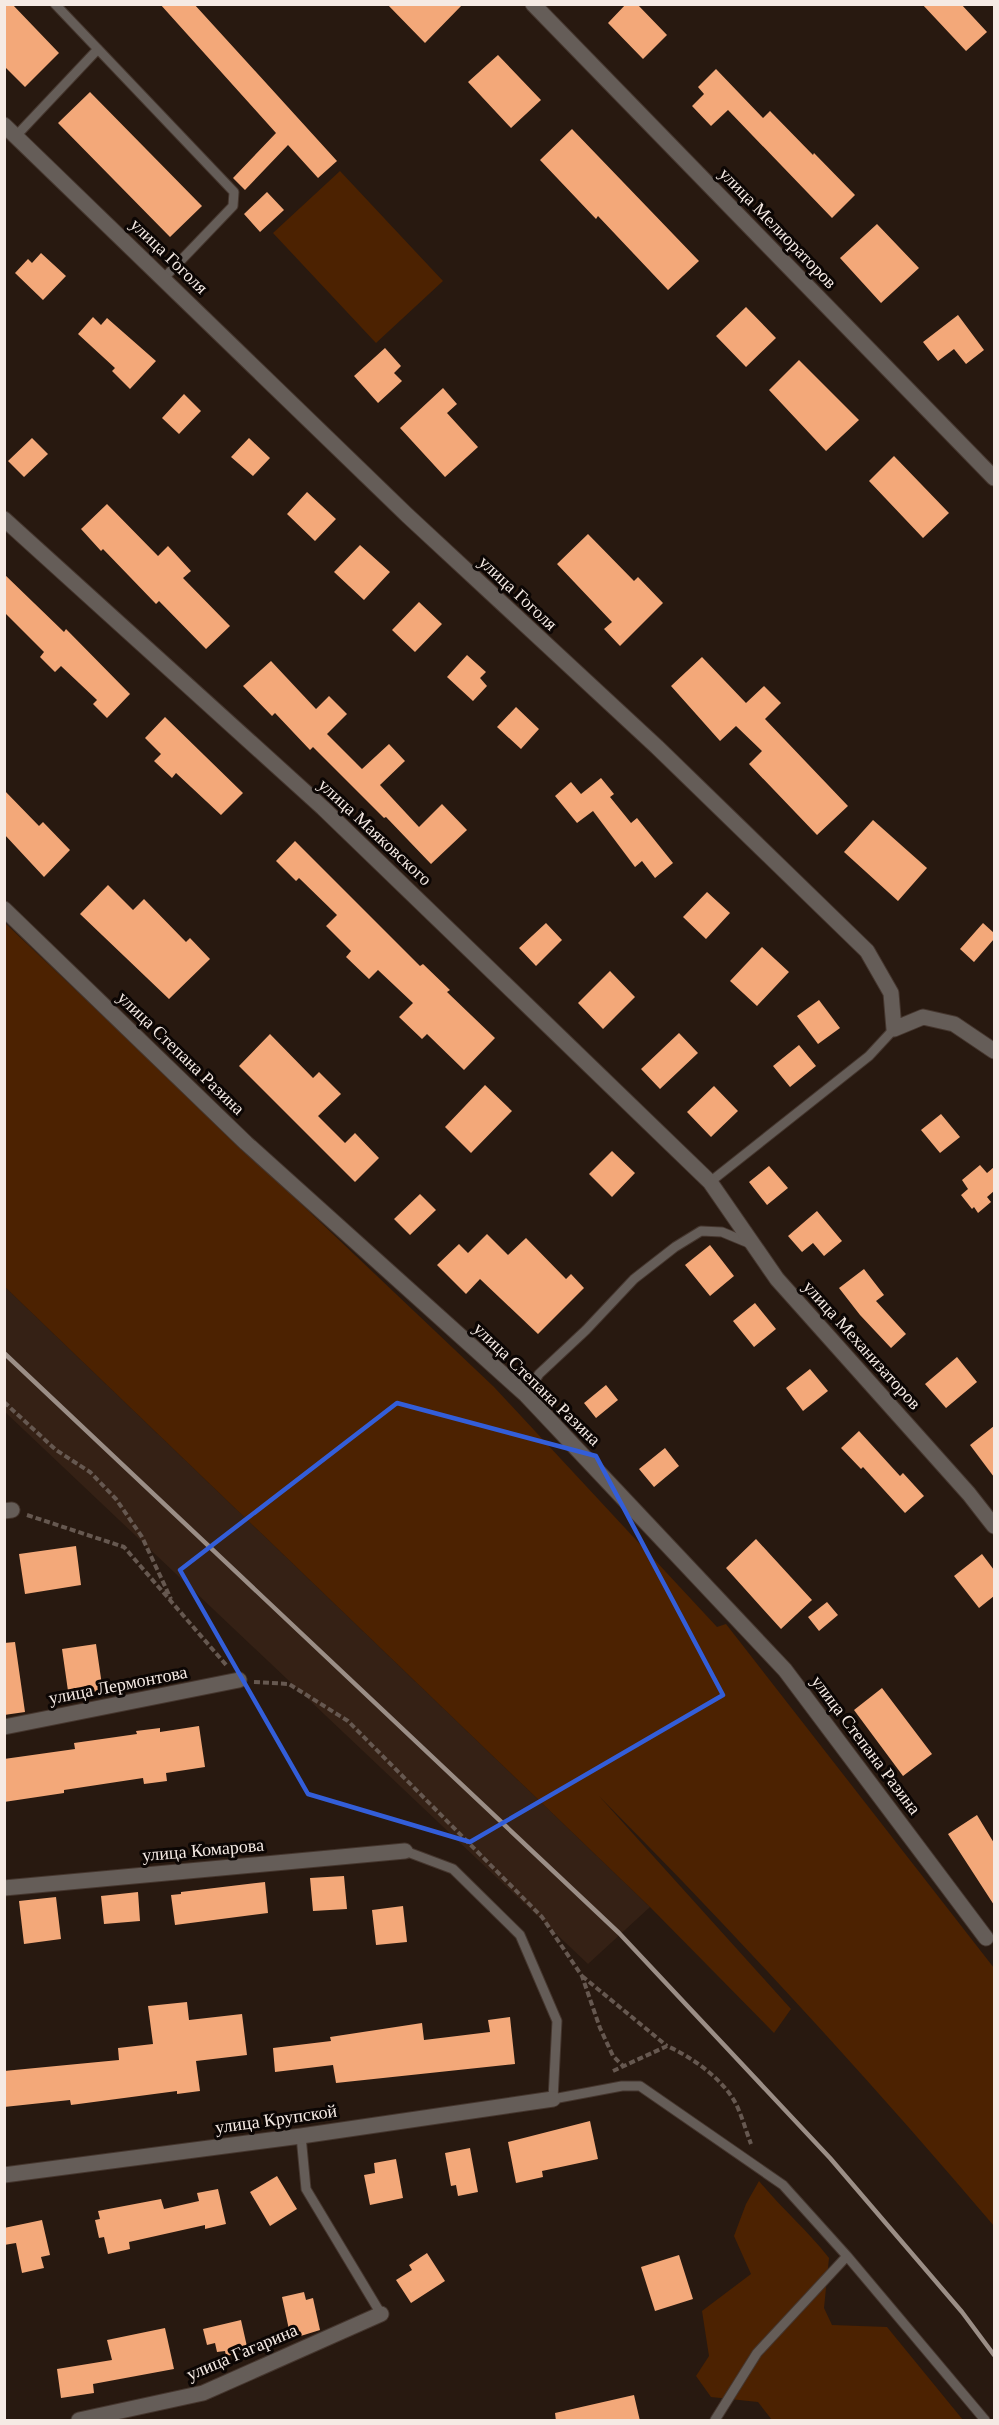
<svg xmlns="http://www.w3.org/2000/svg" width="999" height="2425" viewBox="0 0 999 2425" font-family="'Times New Roman',serif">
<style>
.built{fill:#352115}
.green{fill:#4c2201}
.building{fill:#f3a879}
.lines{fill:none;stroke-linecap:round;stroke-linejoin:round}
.lane-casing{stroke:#45362e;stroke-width:11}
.street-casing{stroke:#45362e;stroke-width:17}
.path{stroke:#665850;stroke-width:4;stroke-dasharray:6 3;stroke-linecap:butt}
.lane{stroke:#655d58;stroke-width:9}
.street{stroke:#655d58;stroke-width:15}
.rail{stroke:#9b8e86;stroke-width:4.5}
.marked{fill:none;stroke:#335ed9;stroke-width:4.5;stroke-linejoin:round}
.labels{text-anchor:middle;stroke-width:6;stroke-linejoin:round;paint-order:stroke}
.street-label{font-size:18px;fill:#f5eae4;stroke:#0c0604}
</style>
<rect width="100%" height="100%" fill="#281910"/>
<path class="built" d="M 5,1287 L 650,1907 L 588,1964 L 5,1412 Z"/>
<path class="green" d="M 340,171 L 443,281 L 376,343 L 273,233 Z
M 4,922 L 494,1387 L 717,1627 L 726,1624 L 994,1968 L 994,2226 C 868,2078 736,1934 599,1796 L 791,2009 L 774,2033 L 650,1907 L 5,1287 Z
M 759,2181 C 781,2208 807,2230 829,2258 L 824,2308 L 832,2325 L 887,2327 L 963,2420 L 772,2420 L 758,2402 L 711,2397 L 696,2376 L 709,2356 L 702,2311 L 751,2274 L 734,2236 L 746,2204 Z"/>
<path class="building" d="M 4,4 L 12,4 L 59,53 L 25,87 L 4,66 Z
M 160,4 L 194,4 L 337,161 L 318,178 L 288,145 L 245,190 L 233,178 L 276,133 Z
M 387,4 L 463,4 L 425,43 Z
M 626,4 L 637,4 L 667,35 L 643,59 L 608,23 Z
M 922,4 L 961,4 L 987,32 L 966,51 Z
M 498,55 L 541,100 L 511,128 L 468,82 Z
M 716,69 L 763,118 L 770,111 L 813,155 L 814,153 L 855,195 L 832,218 L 728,110 L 711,126 L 692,106 L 704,94 L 698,87 Z
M 90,92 L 202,206 L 170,237 L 58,123 Z
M 572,129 L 699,261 L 668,290 L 598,216 L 596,219 L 540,160 Z
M 267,192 L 284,210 L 260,232 L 244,214 Z
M 877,224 L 919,268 L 881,303 L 840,258 Z
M 41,253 L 66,276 L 43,300 L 15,273 L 28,259 L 32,263 Z
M 746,307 L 776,338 L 746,367 L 716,336 Z
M 958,315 L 984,350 L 966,364 L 954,349 L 938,361 L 923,342 Z
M 93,317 L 101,325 L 107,318 L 156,361 L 130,389 L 112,371 L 115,368 L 78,334 Z
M 385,348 L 401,366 L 394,373 L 402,381 L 378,403 L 354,376 Z
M 799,360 L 859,420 L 826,451 L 769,390 Z
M 443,388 L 457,404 L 447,413 L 478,447 L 445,477 L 400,428 Z
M 184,394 L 201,411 L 179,434 L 162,418 Z
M 32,438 L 48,454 L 24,477 L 8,461 Z
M 249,438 L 270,458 L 253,476 L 231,457 Z
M 894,456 L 949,513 L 923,538 L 869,481 Z
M 307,492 L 336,519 L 315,541 L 287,514 Z
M 107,504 L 158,556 L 168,546 L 191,571 L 183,578 L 230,626 L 206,649 L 159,601 L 156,604 L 103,549 L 101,551 L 81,529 Z
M 588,534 L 634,581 L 638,577 L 663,603 L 620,646 L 604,629 L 612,622 L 557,564 Z
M 360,545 L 390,572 L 364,600 L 334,572 Z
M 4,574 L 64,632 L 66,629 L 130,694 L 107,718 L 93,704 L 97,700 L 61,666 L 55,672 L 40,657 L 44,652 L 4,612 Z
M 419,602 L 442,624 L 415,652 L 392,630 Z
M 467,655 L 486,672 L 480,678 L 487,686 L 473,701 L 447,677 Z
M 702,657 L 746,703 L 764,686 L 781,703 L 765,719 L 848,806 L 817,835 L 749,764 L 762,751 L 736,726 L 720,741 L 671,686 Z
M 271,661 L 316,709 L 329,696 L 347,714 L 327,734 L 362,769 L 389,744 L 405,761 L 380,785 L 419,827 L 442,804 L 467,830 L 431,864 L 386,817 L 384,818 L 313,747 L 310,750 L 275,713 L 272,716 L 243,686 Z
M 516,707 L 539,729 L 521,749 L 497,727 Z
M 165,717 L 243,793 L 221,815 L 176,773 L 172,778 L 154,761 L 161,754 L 145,738 Z
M 601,778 L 614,794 L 610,797 L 631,823 L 637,818 L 673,863 L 655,878 L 642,861 L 635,867 L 593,811 L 577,823 L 555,796 L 571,782 L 581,794 Z
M 4,790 L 39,826 L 43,822 L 70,850 L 44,877 L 4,834 Z
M 873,820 L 927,868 L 898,901 L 844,852 Z
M 295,841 L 420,966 L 423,964 L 450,990 L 447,992 L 495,1038 L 464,1070 L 427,1034 L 422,1039 L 399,1017 L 413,1003 L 378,970 L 369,979 L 346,957 L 351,951 L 326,926 L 337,915 L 299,878 L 296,881 L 276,861 Z
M 108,885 L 133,910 L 144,899 L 186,942 L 190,938 L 210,959 L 169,999 L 80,914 Z
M 707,892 L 730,913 L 706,939 L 683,917 Z
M 546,923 L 562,940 L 536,966 L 519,948 Z
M 983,923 L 994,933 L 994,939 L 974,962 L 960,949 Z
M 762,947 L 789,972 L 757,1006 L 730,981 Z
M 610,971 L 635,997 L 603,1029 L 578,1003 Z
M 819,1000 L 840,1028 L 818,1044 L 797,1016 Z
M 679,1033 L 698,1053 L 660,1089 L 641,1069 Z
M 270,1034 L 313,1078 L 319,1072 L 341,1094 L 318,1116 L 345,1143 L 355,1133 L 379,1158 L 355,1182 L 239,1066 Z
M 799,1045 L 816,1066 L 790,1087 L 773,1066 Z
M 485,1085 L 512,1111 L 471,1153 L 445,1127 Z
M 714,1086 L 738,1111 L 711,1137 L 687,1112 Z
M 941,1114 L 960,1137 L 940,1153 L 921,1130 Z
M 612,1151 L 635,1173 L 612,1197 L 589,1174 Z
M 980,1165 L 987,1173 L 994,1167 L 994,1191 L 987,1197 L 991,1202 L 978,1213 L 974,1207 L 972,1209 L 961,1195 L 968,1189 L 962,1180 Z
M 769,1166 L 788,1188 L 767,1205 L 749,1182 Z
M 420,1194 L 436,1210 L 410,1235 L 394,1219 Z
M 817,1211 L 842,1241 L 824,1256 L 813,1243 L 802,1252 L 788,1236 Z
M 487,1234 L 508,1255 L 526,1238 L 566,1279 L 571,1274 L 584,1288 L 538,1334 L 480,1279 L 466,1294 L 437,1265 L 459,1244 L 468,1253 Z
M 710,1245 L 734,1276 L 710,1296 L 685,1265 Z
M 864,1269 L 884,1295 L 876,1301 L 906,1334 L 891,1348 L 860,1315 L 839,1288 Z
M 755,1303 L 776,1329 L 754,1347 L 733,1321 Z
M 957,1357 L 977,1382 L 946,1408 L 925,1384 Z
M 810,1369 L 828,1391 L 803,1411 L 786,1388 Z
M 606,1385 L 618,1400 L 596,1418 L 584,1403 Z
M 994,1426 L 994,1477 L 970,1445 Z
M 859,1431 L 900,1476 L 903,1473 L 924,1496 L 905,1513 L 863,1467 L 861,1469 L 841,1448 Z
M 665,1448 L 679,1466 L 654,1487 L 639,1469 Z
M 756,1539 L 812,1600 L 781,1629 L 726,1568 Z
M 76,1546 L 81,1585 L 25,1594 L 19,1554 Z
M 982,1554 L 994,1570 L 994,1596 L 979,1608 L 954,1576 Z
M 827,1602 L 838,1615 L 819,1631 L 808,1617 Z
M 15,1642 L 25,1712 L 4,1715 L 4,1643 Z
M 96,1644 L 103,1692 L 69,1698 L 62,1649 Z
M 882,1688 L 932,1754 L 903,1776 L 854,1710 Z
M 199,1726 L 205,1767 L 166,1773 L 167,1781 L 144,1784 L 143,1778 L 64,1790 L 64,1793 L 4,1802 L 4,1759 L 75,1749 L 74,1743 L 137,1734 L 136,1731 L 160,1728 L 160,1732 Z
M 977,1815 L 994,1843 L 994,1905 L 948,1834 Z
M 344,1876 L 347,1909 L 313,1911 L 310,1878 Z
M 265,1882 L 268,1913 L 175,1925 L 171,1895 L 181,1894 L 181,1892 Z
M 138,1892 L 140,1921 L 104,1924 L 101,1896 Z
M 56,1897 L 61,1939 L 24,1944 L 19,1901 Z
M 403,1906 L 407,1942 L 376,1945 L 372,1910 Z
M 187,2002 L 189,2020 L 242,2014 L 247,2055 L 196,2061 L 200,2091 L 177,2094 L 177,2091 L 71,2105 L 70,2100 L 4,2107 L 4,2071 L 119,2060 L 118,2048 L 153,2044 L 148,2006 Z
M 510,2017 L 515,2064 L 336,2083 L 333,2065 L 275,2072 L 273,2048 L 331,2041 L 330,2037 L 422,2023 L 424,2040 L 490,2032 L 488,2020 Z
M 590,2121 L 598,2159 L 542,2171 L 543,2177 L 516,2183 L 508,2142 Z
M 470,2148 L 478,2192 L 458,2196 L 456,2185 L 451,2186 L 445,2153 Z
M 396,2159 L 403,2198 L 370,2205 L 364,2175 L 375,2173 L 374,2163 Z
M 277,2176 L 297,2209 L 270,2226 L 250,2192 Z
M 218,2189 L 226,2224 L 205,2229 L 205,2225 L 129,2242 L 130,2249 L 108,2254 L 104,2237 L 99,2238 L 95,2220 L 100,2219 L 98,2211 L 161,2199 L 164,2209 L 199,2201 L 197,2193 Z
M 42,2220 L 50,2255 L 41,2257 L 44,2268 L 22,2273 L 16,2243 L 4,2245 L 4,2228 Z
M 427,2253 L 445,2281 L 411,2303 L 396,2280 L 412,2270 L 409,2265 Z
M 679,2255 L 693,2299 L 655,2311 L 641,2267 Z
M 304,2292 L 306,2300 L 313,2298 L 320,2330 L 291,2339 L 282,2297 Z
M 241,2320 L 248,2351 L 226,2356 L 225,2351 L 217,2352 L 215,2343 L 207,2345 L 203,2329 Z
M 165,2328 L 174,2369 L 93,2384 L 94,2393 L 61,2398 L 57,2369 L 112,2360 L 107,2340 Z
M 634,2395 L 640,2421 L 556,2421 L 555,2413 Z"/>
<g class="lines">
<defs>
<path id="lane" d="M 55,4 L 234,192 L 233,206 L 164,278
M 16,136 L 98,49
M 710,1182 L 869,1056 L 894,1029
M 526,1395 L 539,1374 L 586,1330 L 634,1279 L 675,1247 L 701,1231 L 722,1232 L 751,1244
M 405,1851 L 453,1869 L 520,1935 L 557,2021 L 553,2099 L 622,2086 L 640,2086 L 783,2185 L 847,2256 L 757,2353 L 715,2420
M 301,2136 L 306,2189 L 381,2314
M 847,2256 L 985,2420"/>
<path id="street" d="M 533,4 L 994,478
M 4,125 L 408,516 L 657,747 L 867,951 L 891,993 L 894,1029 L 923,1017 L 954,1024 L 994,1051
M 4,519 L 323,808 L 710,1182 L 777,1279 L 969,1494 L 994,1526
M 4,909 L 246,1143 L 526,1395 L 785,1670 L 986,1938
M 4,1511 L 12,1510
M 4,1727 L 239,1680
M 4,1888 L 405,1851
M 4,2175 L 301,2136 L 553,2099
M 79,2420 L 203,2393 L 381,2314"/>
</defs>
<use href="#lane" class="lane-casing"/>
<use href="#street" class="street-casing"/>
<path class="path" d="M 4,1402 L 56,1450 L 90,1472 L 116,1499 L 142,1537 L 171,1599
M 27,1515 L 124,1547 L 227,1666
M 254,1682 L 289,1684 L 348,1721 L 542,1917 L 582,1976 L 600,2028 L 613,2056 L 623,2066
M 582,1976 L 667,2046
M 613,2071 L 667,2046 C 692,2057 723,2079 736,2104 C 742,2116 746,2131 751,2144"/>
<use href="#lane" class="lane"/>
<use href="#street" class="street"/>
<path class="rail" d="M 4,1353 L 619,1933 L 830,2158 L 962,2312 L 994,2355"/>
</g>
<path class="marked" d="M 397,1403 L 596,1456 L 723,1695 L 470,1842 L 308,1794 L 180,1570 Z"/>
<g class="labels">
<g class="street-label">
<text transform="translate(778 228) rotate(46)" y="6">улица Мелиораторов</text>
<text transform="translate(169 256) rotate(44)" y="6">улица Гоголя</text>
<text transform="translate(518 593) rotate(43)" y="6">улица Гоголя</text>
<text transform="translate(375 832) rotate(43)" y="6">улица Маяковского</text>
<text transform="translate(181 1053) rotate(44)" y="6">улица Степана Разина</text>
<text transform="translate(862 1345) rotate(48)" y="6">улица Механизаторов</text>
<text transform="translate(537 1384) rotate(44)" y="6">улица Степана Разина</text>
<text transform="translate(118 1685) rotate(-11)" y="6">улица Лермонтова</text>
<text transform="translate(866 1745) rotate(53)" y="6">улица Степана Разина</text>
<text transform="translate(203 1850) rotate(-5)" y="6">улица Комарова</text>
<text transform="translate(276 2119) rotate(-8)" y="6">улица Крупской</text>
<text transform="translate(242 2352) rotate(-23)" y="6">улица Гагарина</text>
</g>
</g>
<rect width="999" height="2425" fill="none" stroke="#f5eae4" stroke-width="12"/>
</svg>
